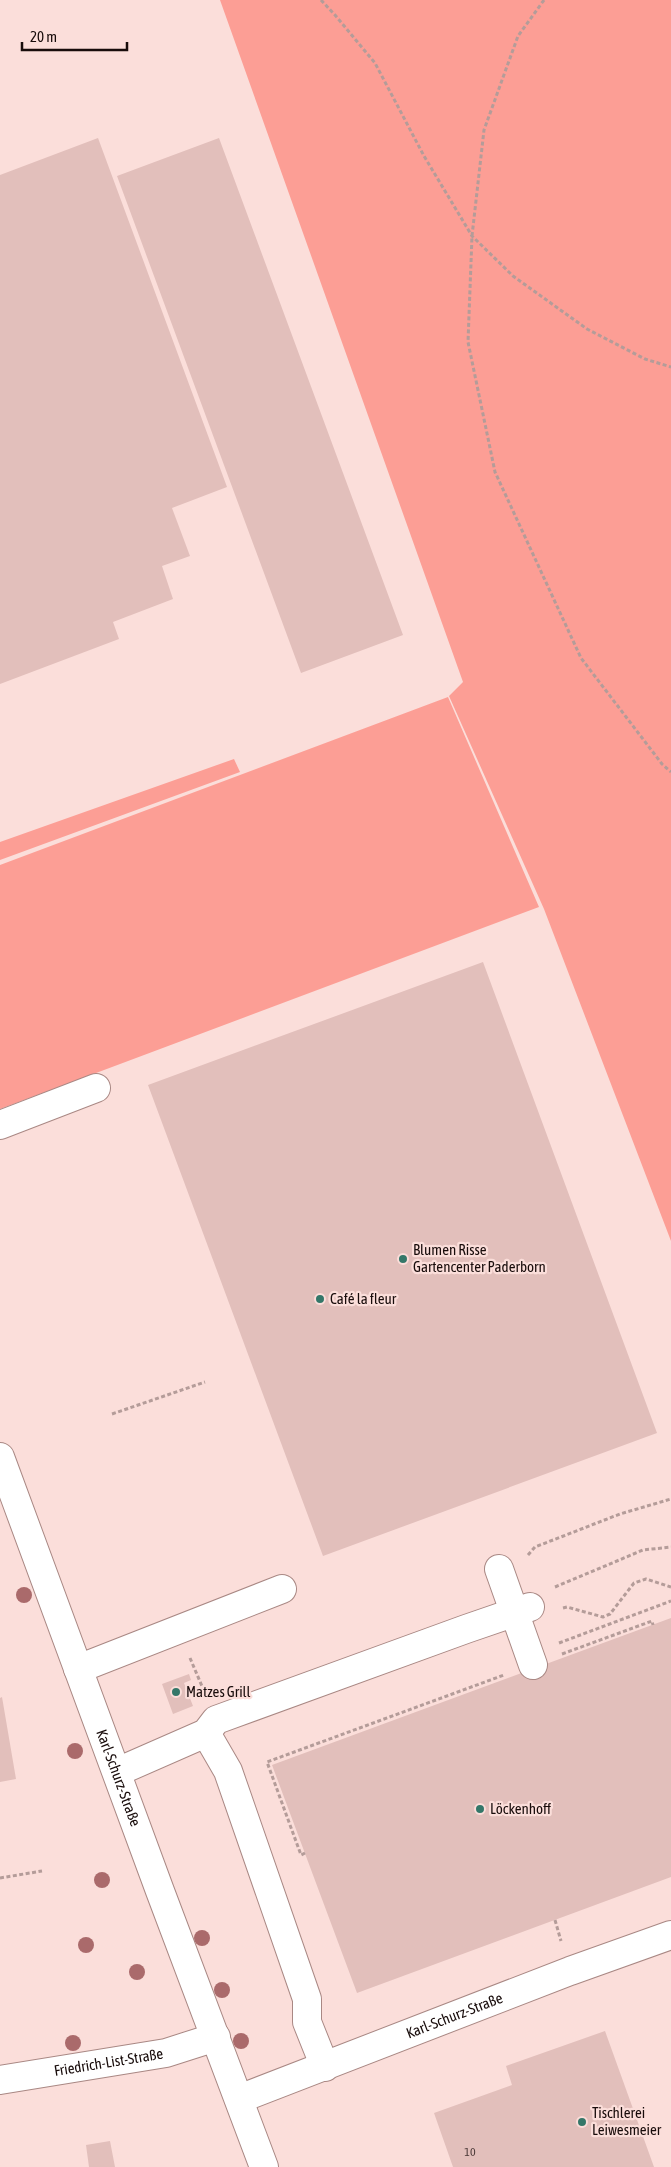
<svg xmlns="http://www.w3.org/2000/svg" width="671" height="2167" viewBox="0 0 671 2167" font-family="'Asap Condensed',sans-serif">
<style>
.green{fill:#fc9e95}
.building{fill:#e2bfbb}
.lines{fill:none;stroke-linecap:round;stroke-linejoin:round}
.minor-casing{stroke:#a98884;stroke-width:30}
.path{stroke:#b49c99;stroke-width:3;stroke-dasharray:4 2.5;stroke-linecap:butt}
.minor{stroke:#fff;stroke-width:28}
.tree{fill:#aa6a6b}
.poi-dot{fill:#347769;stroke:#fbdeda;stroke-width:2}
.labels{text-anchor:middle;stroke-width:4.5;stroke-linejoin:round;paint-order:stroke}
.number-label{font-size:12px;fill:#4a3937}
.poi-label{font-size:15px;fill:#180c0b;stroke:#fbdeda;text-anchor:start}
.street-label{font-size:15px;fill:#180c0b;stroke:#fbdeda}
</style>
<rect width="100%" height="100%" fill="#fbdeda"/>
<path class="green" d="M 220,0 L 671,0 L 671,1241 L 544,909 L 449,696 L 463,682 Z
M 448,697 L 539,907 L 0,1109 L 0,865 Z
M 234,759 L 240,772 L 0,860 L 0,842 Z"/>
<path class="building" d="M 98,138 L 227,487 L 172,508 L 190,556 L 162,566 L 173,599 L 113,622 L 119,639 L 0,684 L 0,175 Z
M 219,138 L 403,635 L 301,673 L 117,176 Z
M 483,962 L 657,1433 L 323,1556 L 148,1085 Z
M 671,1618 L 671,1877 L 357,1993 L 272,1765 Z
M 189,1674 L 191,1680 L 184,1683 L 193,1706 L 173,1714 L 162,1684 Z
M 2,1697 L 16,1779 L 0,1782 L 0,1698 Z
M 605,2031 L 654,2167 L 453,2167 L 434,2113 L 512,2085 L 506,2066 Z
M 110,2141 L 115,2167 L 89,2167 L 86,2145 Z"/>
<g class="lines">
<defs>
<g id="minor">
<path d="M 0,1125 L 96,1088"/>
<path id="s1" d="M 0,1457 L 160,1891 L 264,2167"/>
<path d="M 499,1569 L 533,1665"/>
<path d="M 78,1669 L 282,1589"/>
<path d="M 206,1733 L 228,1771 L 307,1999 L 307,2022 L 325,2067"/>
<path d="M 117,1772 L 206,1733 L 216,1720 L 466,1629 L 530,1607"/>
<path id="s2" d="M 0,2080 L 166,2053 L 216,2037"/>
<path id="s3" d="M 239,2099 L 570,1971 L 671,1935"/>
</g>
</defs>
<use href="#minor" class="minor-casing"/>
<path class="path" d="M 321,0 L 335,15 L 375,63 L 424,156 L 472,236 L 513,276 L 587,329 L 645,359 L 671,367
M 544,0 L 518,36 L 484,130 L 472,236 L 468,342 L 495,472 L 581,658 L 662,764 L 671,772
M 112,1414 L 205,1382
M 528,1555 L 535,1547 L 620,1514 L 671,1499
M 555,1587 L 643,1550 L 671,1547
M 563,1608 L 567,1607 L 603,1617 L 610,1614 L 634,1583 L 646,1579 L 671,1587
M 559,1643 L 671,1601
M 562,1654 L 652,1621 L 653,1625
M 190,1658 L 204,1691
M 305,1853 L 301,1855 L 267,1762 L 504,1675
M 0,1878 L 42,1871
M 555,1920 L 561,1941"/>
<use href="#minor" class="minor"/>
</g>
<g class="tree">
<circle cx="24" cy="1595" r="8"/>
<circle cx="75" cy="1751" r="8"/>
<circle cx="102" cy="1880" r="8"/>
<circle cx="202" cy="1938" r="8"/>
<circle cx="86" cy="1945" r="8"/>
<circle cx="137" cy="1972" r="8"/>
<circle cx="222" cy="1990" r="8"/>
<circle cx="241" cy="2041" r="8"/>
<circle cx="73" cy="2043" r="8"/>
</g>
<g class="poi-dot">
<circle cx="403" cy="1259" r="5"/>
<circle cx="320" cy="1299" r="5"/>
<circle cx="176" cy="1692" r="5"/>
<circle cx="480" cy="1809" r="5"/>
<circle cx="582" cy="2122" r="5"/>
</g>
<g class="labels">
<g class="number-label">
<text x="470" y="2156">10</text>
</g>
<g class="poi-label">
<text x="413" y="1255">Blumen Risse<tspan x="413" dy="17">Gartencenter Paderborn</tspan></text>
<text x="330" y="1304">Café la fleur</text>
<text x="186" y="1697">Matzes Grill</text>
<text x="490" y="1814">Löckenhoff</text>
<text x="592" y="2118">Tischlerei<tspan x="592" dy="17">Leiwesmeier</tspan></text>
</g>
<g class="street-label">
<text dy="5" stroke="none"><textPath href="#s1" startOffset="342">Karl-Schurz-Straße</textPath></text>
<text dy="5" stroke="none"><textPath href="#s3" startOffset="231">Karl-Schurz-Straße</textPath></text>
<text dy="5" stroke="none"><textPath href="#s2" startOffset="110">Friedrich-List-Straße</textPath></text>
</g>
</g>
<path d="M22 42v8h105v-8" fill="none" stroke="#180c0b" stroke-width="2.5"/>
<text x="30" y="42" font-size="15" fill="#180c0b" stroke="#fbdeda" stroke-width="4" paint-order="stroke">20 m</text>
</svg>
